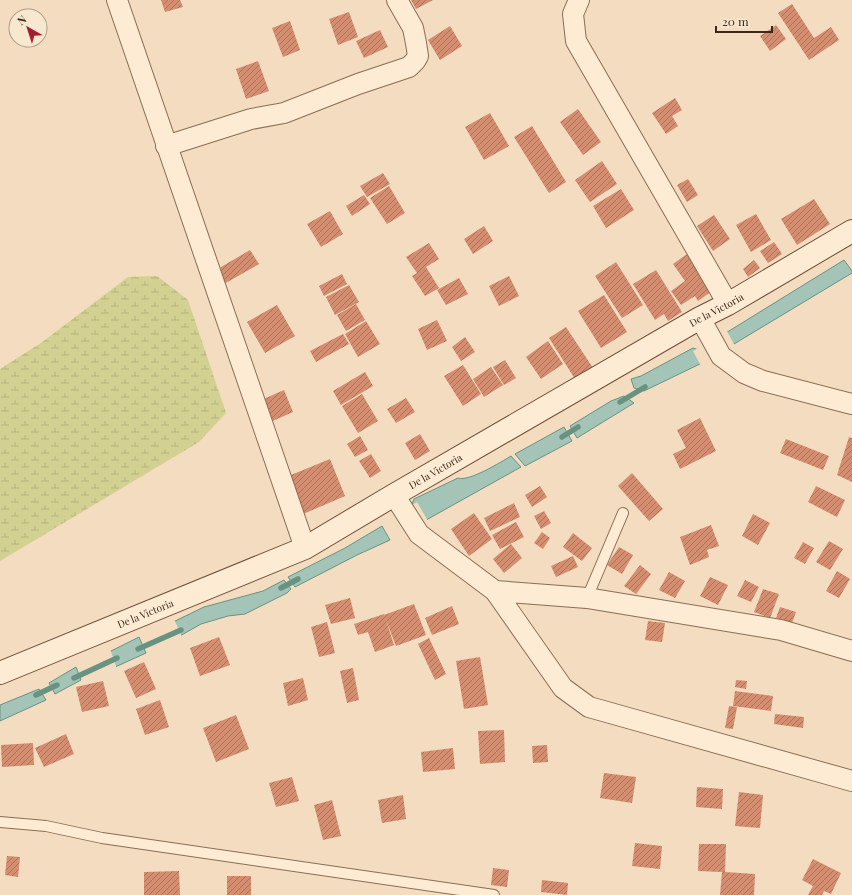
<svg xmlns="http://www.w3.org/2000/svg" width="852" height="895" viewBox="0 0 852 895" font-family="'Playfair Display',serif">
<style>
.wetland{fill:url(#wetland-marsh)}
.water{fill:#a3c4b6;stroke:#689383}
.pier{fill:#f3dcbf}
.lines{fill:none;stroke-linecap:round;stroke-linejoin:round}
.stream{stroke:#689383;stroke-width:5.5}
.building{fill:url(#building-hatch)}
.service-casing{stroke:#8e6c55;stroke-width:12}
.minor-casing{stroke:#8e6c55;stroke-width:22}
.secondary-casing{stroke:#704d38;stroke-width:24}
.service{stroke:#fdebd3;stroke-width:10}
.minor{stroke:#fdebd3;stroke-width:20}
.secondary{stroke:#fdebd3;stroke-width:22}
.labels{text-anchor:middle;stroke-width:3;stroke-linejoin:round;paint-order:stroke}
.street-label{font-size:10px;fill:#3c271b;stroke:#f9e8d0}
</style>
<defs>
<pattern id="wetland-marsh" width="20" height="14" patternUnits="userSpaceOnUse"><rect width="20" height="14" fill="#d2d192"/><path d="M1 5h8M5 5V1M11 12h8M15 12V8" fill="none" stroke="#b5b37d"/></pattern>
<pattern id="building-hatch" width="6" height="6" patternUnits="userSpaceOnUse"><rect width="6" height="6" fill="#d58d70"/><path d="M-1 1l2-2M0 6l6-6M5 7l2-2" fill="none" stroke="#ae735b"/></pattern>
</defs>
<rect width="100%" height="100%" fill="#f3dcbf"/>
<path class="wetland" d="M 157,276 L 188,300 L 226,413 L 199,442 L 0,561 L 0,369 L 41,343 L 128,277 Z"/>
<path class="water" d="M 844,260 L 852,271 L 852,273 L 724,350 L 716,339 Z
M 693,348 L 699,350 L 706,361 L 644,391 L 634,388 L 631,379 L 641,376 Z
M 624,396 L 634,403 L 577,438 L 570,426 L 611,401 Z
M 564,427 L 572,441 L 525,466 L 515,454 Z
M 511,456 L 521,467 L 419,524 L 410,509 L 414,499 L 458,478 C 469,482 501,462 511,456 Z
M 382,526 L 390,540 L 357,555 L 295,587 L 288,577 L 345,548 Z
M 284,580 L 291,589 L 287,593 L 245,614 L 228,616 L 201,624 L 178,637 L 171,623 L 204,607 L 263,591 Z
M 139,637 L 146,653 L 113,668 L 107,653 Z
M 76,667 L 81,680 L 55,694 L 49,683 Z
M 39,689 L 46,700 L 0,721 L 0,705 Z"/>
<path class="pier" d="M 727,331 L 735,346 L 725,352 L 715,338 Z
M 698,348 L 701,349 L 708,360 L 707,362 L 701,366 L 693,351 Z
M 417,502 L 428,521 L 420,526 L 409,507 Z
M 174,619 L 182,637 L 178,639 L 176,638 L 169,623 L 170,621 Z
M 110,649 L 117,669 L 114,670 L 111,669 L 105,653 L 106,651 Z"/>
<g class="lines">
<path class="stream" d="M 620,402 L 645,387
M 562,437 L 578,427
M 281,588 L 298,579
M 138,649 L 181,630
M 74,678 L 117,658
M 36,695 L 57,685"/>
</g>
<path class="building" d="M 161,0 L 180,0 L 183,7 L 165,12 Z
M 411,0 L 433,0 L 416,9 Z
M 792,4 L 814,38 L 831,27 L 839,40 L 809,60 L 778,13 Z
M 349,12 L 358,37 L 338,45 L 329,19 Z
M 290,21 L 300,50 L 283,57 L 272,28 Z
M 776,25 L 786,39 L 770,51 L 760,36 Z
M 450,26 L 462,46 L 440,60 L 428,40 Z
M 380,30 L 388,47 L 364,58 L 356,41 Z
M 258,61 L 269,91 L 246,99 L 236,69 Z
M 675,98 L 682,110 L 672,116 L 678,126 L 666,134 L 652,113 Z
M 578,109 L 601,142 L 583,155 L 560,122 Z
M 490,113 L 509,146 L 484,160 L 465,127 Z
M 532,126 L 566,182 L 549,193 L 514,137 Z
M 602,161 L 617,184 L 590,202 L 575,180 Z
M 383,173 L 390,184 L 367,197 L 360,186 Z
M 688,179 L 698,195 L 687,202 L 677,185 Z
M 389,186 L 405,213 L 387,224 L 370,198 Z
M 621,189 L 634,210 L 606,228 L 593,206 Z
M 364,195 L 370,204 L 352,216 L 346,206 Z
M 814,199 L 830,224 L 797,245 L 781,219 Z
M 330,211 L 343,234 L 321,247 L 307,224 Z
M 756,214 L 771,240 L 751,252 L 736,225 Z
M 714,215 L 730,239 L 713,251 L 697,226 Z
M 484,226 L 493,241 L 473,254 L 464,239 Z
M 774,242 L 782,254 L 768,263 L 760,251 Z
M 429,243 L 439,259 L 426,267 L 439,288 L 425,296 L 412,276 L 417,273 L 406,257 Z
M 250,250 L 259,264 L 224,284 L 216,270 Z
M 687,254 L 712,291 L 698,301 L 695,296 L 681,305 L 671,291 L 685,281 L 673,264 Z
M 754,260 L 760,268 L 748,277 L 743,269 Z
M 616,262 L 643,305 L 622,318 L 595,276 Z
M 656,270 L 682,312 L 668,321 L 664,314 L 655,320 L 633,284 Z
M 342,274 L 347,284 L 324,296 L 319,286 Z
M 509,276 L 519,296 L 499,306 L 489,286 Z
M 459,278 L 468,294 L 446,305 L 437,290 Z
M 349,285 L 359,302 L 335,315 L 326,297 Z
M 604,295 L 627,332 L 601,348 L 578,311 Z
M 356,304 L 365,320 L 346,331 L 337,315 Z
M 277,305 L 295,336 L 265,353 L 247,322 Z
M 437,320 L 447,341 L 427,350 L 418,329 Z
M 366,321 L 380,344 L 358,357 L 345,334 Z
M 566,327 L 593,368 L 575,379 L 549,338 Z
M 343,334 L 349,344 L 316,362 L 310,351 Z
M 465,337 L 475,352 L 461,361 L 452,347 Z
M 548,341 L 563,364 L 541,379 L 526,357 Z
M 505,360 L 516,378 L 504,385 L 493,367 Z
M 463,365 L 481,394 L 463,406 L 444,376 Z
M 491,367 L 503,385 L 484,397 L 473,379 Z
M 365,372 L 373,386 L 341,405 L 333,391 Z
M 284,390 L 293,412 L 266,424 L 257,402 Z
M 362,394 L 378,421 L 358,433 L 342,406 Z
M 406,398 L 415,412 L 396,423 L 387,409 Z
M 700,418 L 716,451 L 680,469 L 673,454 L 686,448 L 677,430 Z
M 420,434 L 430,451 L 415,460 L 405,443 Z
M 360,436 L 368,450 L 355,457 L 347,444 Z
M 849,437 L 852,438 L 852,482 L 837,475 Z
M 786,439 L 829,456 L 823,470 L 780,453 Z
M 371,454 L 381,471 L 370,478 L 359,461 Z
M 330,459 L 345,496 L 301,515 L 286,477 Z
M 632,473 L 663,509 L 649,521 L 618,486 Z
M 540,486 L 547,497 L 532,507 L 525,495 Z
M 816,486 L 845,500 L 837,517 L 808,502 Z
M 514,503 L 520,517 L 490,531 L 484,518 Z
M 544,511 L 551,523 L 541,529 L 534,516 Z
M 474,513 L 492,539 L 469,556 L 451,529 Z
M 753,514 L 770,523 L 758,545 L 742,536 Z
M 516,522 L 524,537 L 500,549 L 492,535 Z
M 711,525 L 719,546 L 707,550 L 709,557 L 690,565 L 680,537 Z
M 542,532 L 550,538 L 543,549 L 534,543 Z
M 573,533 L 592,548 L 582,561 L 563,547 Z
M 829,541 L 843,549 L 830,570 L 816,562 Z
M 803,542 L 814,548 L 805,564 L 794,558 Z
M 511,544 L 522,558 L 504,573 L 493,559 Z
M 619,547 L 633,555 L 622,574 L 607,565 Z
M 573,556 L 578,567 L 556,577 L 551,566 Z
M 640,565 L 651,574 L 636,594 L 624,586 Z
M 837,571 L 850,579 L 839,598 L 826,591 Z
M 669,572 L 685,581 L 675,598 L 659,590 Z
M 710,577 L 728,585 L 718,605 L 700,596 Z
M 745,580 L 759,587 L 751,602 L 737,596 Z
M 763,589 L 779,594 L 770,618 L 754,612 Z
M 350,598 L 355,618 L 331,624 L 325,605 Z
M 414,604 L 426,635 L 396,646 L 384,615 Z
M 452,606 L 459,624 L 432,635 L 425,618 Z
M 780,607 L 796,612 L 792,623 L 776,618 Z
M 384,614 L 394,645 L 375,652 L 368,632 L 358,635 L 354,624 Z
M 648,621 L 665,623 L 662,642 L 645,640 Z
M 327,622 L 335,653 L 319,657 L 311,627 Z
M 219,637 L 230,665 L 200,676 L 190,648 Z
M 429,638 L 446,674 L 435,680 L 418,644 Z
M 480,657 L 488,705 L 464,709 L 456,661 Z
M 144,662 L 156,689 L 136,698 L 124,671 Z
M 353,668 L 359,700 L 347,703 L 340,671 Z
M 303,678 L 308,700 L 288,706 L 283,683 Z
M 736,680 L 747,681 L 746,689 L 735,687 Z
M 103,681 L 109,706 L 82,712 L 76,687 Z
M 735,691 L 773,696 L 771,711 L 733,706 Z
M 160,700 L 169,727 L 145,735 L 136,709 Z
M 729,706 L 737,707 L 733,729 L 725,728 Z
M 775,714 L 804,717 L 803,728 L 774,724 Z
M 236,715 L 249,749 L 216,762 L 203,728 Z
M 504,730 L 505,762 L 480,764 L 478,731 Z
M 66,734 L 74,754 L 44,767 L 35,748 Z
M 33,743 L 34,765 L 2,767 L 1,745 Z
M 547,745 L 548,762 L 533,763 L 532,746 Z
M 453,748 L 455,769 L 423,772 L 421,752 Z
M 604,773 L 636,777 L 632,803 L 600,798 Z
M 292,777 L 299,801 L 276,807 L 269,783 Z
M 697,787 L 723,789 L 722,809 L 696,807 Z
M 739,792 L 763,795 L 760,828 L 735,826 Z
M 403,795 L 406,819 L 382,823 L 378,800 Z
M 332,800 L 341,836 L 323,840 L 314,805 Z
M 635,843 L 662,846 L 660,869 L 632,866 Z
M 699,844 L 726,844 L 725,872 L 755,874 L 754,895 L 720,895 L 722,872 L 698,871 Z
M 7,856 L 20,857 L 18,877 L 5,875 Z
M 813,859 L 841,873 L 831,894 L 824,891 L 822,895 L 808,895 L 813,886 L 802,880 Z
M 493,868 L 509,870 L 507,887 L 491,885 Z
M 179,871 L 180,895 L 144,895 L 144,872 Z
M 227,876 L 251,876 L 251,895 L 227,895 Z
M 542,880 L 568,883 L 567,895 L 541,892 Z"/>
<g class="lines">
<defs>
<path id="service" d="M 587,598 L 623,513
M 0,822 L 46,826 L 102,838 L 494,895"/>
<path id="minor" d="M 117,0 L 305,548
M 579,0 L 573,14 L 576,41 L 728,304
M 166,146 L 251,119 L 284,113 L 358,84 L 409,67 L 415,61 L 418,56 L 416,43 L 413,28 L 397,0
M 700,318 L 721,356 L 744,373 L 763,381 L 852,404
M 394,495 L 419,534 L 495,591 L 587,598 L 781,630 L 852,651
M 495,591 L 563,688 L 589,707 L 852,781"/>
<g id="secondary">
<path id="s1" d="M 0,673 L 305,548 L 394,495 L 700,318 L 728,304 L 852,231"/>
</g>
</defs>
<use href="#service" class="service-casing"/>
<use href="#minor" class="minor-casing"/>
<use href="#secondary" class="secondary-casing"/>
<use href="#service" class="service"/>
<use href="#minor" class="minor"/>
<use href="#secondary" class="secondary"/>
</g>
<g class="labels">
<g class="street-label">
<text dy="4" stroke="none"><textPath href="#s1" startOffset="805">De la Victoria</textPath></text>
<text dy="4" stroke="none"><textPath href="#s1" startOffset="481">De la Victoria</textPath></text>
<text dy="4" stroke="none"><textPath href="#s1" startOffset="157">De la Victoria</textPath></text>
</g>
</g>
<g transform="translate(28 28) rotate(321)"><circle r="19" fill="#f9e8d0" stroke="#ad9b88"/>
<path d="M0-3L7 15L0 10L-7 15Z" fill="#a41e31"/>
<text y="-6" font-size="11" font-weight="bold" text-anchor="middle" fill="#3c271b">N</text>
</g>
<path d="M716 26v6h56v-6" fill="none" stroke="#3c271b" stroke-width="2"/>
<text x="722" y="26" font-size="12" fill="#3c271b" stroke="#f9e8d0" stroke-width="3" paint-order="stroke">20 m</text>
</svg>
